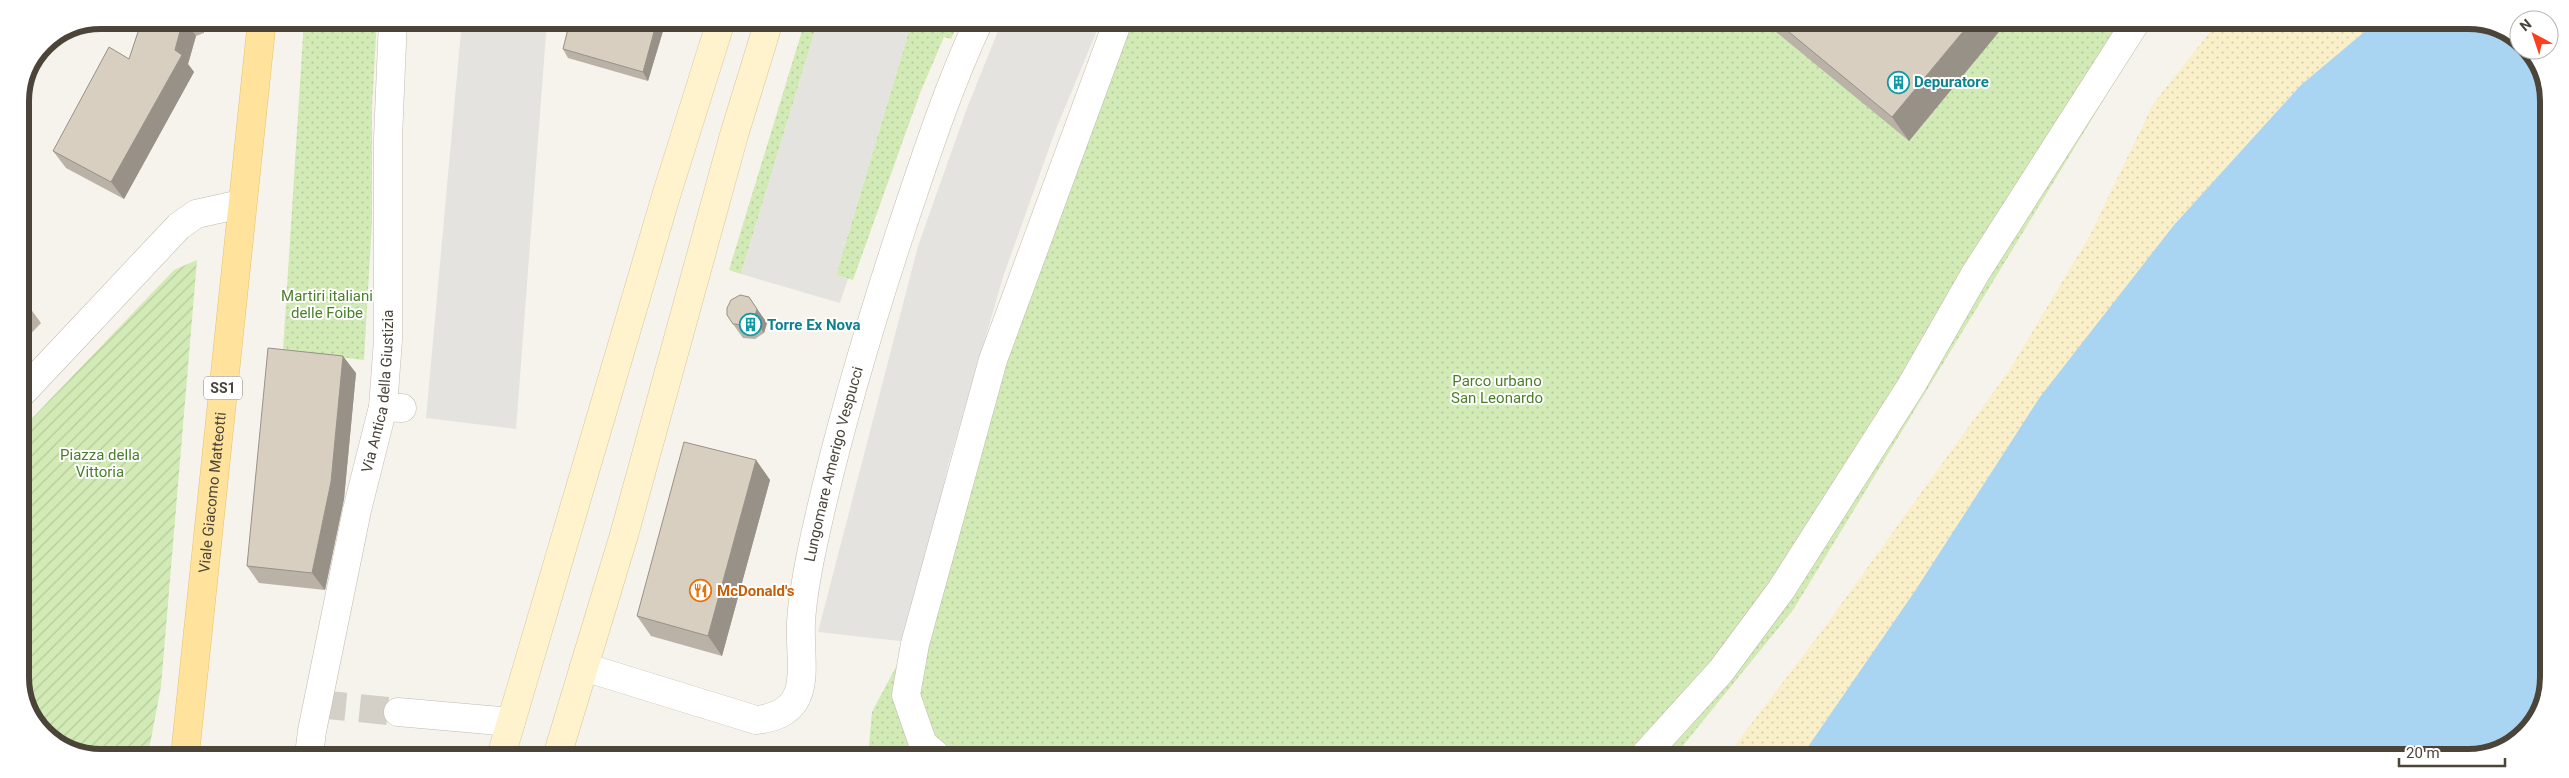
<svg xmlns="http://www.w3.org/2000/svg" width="2569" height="778" viewBox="0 0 2569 778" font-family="Roboto,sans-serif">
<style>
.grass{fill:url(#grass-dots)}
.sand{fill:url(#sand-dots)}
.garden{fill:url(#garden-furrows)}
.parking{fill:#e5e3e0}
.water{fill:#a9d4f2}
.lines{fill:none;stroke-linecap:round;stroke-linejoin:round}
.minor-tunnel{stroke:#d4d0c8;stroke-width:28;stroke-dasharray:28 14;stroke-linecap:butt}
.pedestrian-casing{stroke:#c2bbae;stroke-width:29}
.minor-casing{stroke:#c2bbae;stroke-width:29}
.secondary-casing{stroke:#d6c79b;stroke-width:29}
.primary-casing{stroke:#e6c16a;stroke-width:29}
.pedestrian{stroke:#fff;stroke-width:28}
.minor{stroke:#fff;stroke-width:28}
.secondary{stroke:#fff3cd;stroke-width:28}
.primary{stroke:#ffe39c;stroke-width:28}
.wall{fill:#bab2a6}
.shaded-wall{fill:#979187}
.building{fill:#d8cfc1;stroke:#979187}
.labels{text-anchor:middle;stroke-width:4;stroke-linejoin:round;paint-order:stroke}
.shield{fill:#fff;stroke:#817c74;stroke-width:1}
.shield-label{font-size:14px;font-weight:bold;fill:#4b4439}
.culture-label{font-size:15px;font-weight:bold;fill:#0d838f;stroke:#fff;text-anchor:start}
.park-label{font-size:15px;fill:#4a7f2a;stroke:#fff}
.street-label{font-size:15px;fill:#4b4439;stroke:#fff}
.food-label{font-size:15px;font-weight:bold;fill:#c56008;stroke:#fff;text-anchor:start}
.rim{fill:none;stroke:#4b4439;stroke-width:6}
</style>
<defs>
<pattern id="grass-dots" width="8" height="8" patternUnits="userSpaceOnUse" patternTransform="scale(1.25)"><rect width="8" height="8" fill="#d2eab5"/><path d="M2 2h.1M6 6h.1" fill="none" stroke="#b6ca9c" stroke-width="1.8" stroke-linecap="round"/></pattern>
<pattern id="sand-dots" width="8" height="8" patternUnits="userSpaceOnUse" patternTransform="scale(1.25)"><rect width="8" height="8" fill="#f9efc9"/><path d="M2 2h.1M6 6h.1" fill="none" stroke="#d7cead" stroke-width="1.8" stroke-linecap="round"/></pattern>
<pattern id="garden-furrows" width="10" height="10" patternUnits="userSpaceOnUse" patternTransform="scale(1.25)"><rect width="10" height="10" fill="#d2eab5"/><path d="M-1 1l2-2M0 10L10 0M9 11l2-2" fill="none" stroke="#b6ca9c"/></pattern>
</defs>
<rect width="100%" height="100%" fill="#f6f3ec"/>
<path class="grass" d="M 304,20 L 377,20 L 372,106 L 372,222 L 364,360 L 283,351 Z
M 805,21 L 818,21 L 741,274 L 729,270 Z
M 887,21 L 959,21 L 951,39 L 944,37 L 920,93 L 853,280 L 836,275 L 910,27 Z
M 1106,21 L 2151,22 L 1793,610 L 1681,748 L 1671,757 L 868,756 L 872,712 L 909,642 Z"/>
<path class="sand" d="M 2217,23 L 2375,23 L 2301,85 L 2174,225 L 1801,757 L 1726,757 L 1824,628 L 2010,369 L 2089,237 L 2153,104 Z"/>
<path class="garden" d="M 197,260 L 161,686 L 148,755 L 80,755 L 40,730 L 20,683 L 20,431 L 174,270 Z"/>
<path class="parking" d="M 462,20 L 547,21 L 516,429 L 426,418 Z
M 818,21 L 887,21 L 910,27 L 836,275 L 848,279 L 840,303 L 741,274 Z
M 1002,21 L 1101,21 L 1056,129 L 1003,277 L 948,466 L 908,642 L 818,632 L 918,246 L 967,108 Z"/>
<path class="water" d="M 2375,23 L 2489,23 L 2519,43 L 2519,50 L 2532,51 L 2549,95 L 2546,698 L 2517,741 L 2468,758 L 1801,757 L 1915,591 L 2040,397 L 2174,225 L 2301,85 Z"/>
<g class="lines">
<path class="minor-tunnel" d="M 318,704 L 398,712"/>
<defs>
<path id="pedestrian" d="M 383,407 L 402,408
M 937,756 L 923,744 L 906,695 L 915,644 L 993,360 L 1118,21
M 1643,757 L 1721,671 L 1781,590 L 1911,386 L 1975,274 L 2136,22"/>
<g id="minor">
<path d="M 20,395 L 179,226 L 196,214 L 241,204"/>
<path id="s1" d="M 584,667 L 756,720 C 816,714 799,666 801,623 C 802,601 806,580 810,559 C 833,447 866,336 902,227 C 925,158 948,87 979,21"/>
<path d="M 398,712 L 511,722"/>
<path id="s2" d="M 309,755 L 312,731 L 357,510 L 383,407 L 388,340 L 388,138 L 393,20"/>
</g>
<path id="secondary" d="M 501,756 L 666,196 L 721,21
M 557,756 L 624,535 L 734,135 L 769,21"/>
<g id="primary">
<path id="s3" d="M 185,755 L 262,20"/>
</g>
</defs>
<use href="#pedestrian" class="pedestrian-casing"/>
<use href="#minor" class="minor-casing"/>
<use href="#secondary" class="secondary-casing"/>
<use href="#primary" class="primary-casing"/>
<use href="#pedestrian" class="pedestrian"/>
<use href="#minor" class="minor"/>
<use href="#secondary" class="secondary"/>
<use href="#primary" class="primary"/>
</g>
<path class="wall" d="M 142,20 L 203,20 L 204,33 L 196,36 L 188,64 L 194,72 L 124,199 L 66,168 L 53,151 L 129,59 Z
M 570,21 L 666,21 L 648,81 L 568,58 L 563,49 Z
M 1764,22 L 2007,22 L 1909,141 Z
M 20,297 L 27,304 L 41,323 L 21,344 L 20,342 Z
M 749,297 L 767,323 L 764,333 L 755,339 L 743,338 L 733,324 Z
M 356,373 L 344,499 L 325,590 L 259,583 L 247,566 Z
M 756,460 L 770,480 L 722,656 L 651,636 L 637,616 Z"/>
<path class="shaded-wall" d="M 183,20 L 185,20 L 196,36 L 188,64 L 194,72 L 124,199 L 111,182 L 175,50 Z
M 195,20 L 203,20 L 204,33 Z
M 657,21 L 666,21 L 648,81 L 643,72 Z
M 1971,22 L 2007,22 L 1909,141 L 1892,117 Z
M 757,309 L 767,323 L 764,333 L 754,319 Z
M 343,356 L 356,373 L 344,499 L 325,590 L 312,573 Z
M 756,460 L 770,480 L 722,656 L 708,636 Z"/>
<path class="building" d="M 142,20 L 183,20 L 175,50 L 182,55 L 111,182 L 53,151 L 109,47 L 129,59 Z
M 570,21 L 657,21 L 643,72 L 563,49 Z
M 1777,22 L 1971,22 L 1892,117 Z
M 740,295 L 749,297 L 757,309 L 754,319 L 746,325 L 733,324 L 727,315 L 727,308 L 731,300 Z
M 20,297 L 27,304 L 20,311 Z
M 268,348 L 343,356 L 331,482 L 312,573 L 247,566 Z
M 684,442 L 756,460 L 708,636 L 637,616 Z"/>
<defs>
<symbol id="building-ring" viewBox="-11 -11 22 22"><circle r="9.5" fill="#fff" stroke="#0f9aa8" stroke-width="1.5"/><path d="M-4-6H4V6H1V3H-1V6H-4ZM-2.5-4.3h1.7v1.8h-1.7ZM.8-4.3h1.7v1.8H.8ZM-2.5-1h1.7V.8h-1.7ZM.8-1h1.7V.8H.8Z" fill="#0f9aa8"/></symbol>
<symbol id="restaurant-ring" viewBox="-11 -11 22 22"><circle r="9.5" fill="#fff" stroke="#e8710a" stroke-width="1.5"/><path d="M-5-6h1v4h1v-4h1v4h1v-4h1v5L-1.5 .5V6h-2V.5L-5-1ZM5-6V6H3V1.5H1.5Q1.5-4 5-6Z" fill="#e8710a"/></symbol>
</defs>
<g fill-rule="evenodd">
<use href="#building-ring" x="1886" y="70" width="25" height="25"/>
<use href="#building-ring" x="738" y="312" width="25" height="25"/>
<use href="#restaurant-ring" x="688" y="578" width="25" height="25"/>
</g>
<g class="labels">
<rect class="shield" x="204" y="376.5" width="38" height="23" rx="4"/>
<g class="shield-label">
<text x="223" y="393">SS1</text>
</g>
<g class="culture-label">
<text x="1914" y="87">Depuratore</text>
<text x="767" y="330">Torre Ex Nova</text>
</g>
<g class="park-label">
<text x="327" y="301">Martiri italiani<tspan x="327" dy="17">delle Foibe</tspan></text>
<text x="1497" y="386">Parco urbano<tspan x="1497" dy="17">San Leonardo</tspan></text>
<text x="100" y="460">Piazza della<tspan x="100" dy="17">Vittoria</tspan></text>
</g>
<g class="street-label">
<text dy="5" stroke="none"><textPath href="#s2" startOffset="371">Via Antica della Giustizia</textPath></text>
<text dy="5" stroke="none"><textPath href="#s1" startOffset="466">Lungomare Amerigo Vespucci</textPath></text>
<text dy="5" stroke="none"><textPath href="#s3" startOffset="264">Viale Giacomo Matteotti</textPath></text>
</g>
<g class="food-label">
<text x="717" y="596">McDonald's</text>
</g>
</g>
<path d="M0 0H2569V778H0ZM101 29H2468A72 72 0 0 1 2540 101V677A72 72 0 0 1 2468 749H101A72 72 0 0 1 29 677V101A72 72 0 0 1 101 29Z" fill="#fff" fill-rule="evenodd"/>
<path class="rim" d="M101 29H2468A72 72 0 0 1 2540 101V677A72 72 0 0 1 2468 749H101A72 72 0 0 1 29 677V101A72 72 0 0 1 101 29Z"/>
<g transform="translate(2534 35) rotate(320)"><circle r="24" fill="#ffffff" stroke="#b7b4b0"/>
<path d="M0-4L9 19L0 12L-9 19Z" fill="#fc3f1d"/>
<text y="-8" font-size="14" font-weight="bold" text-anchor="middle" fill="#4b4439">N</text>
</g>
<path d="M2399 758v8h106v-8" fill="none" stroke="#4b4439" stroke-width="2.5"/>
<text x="2406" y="758" font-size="15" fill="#4b4439" stroke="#ffffff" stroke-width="4" paint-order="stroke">20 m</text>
</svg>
